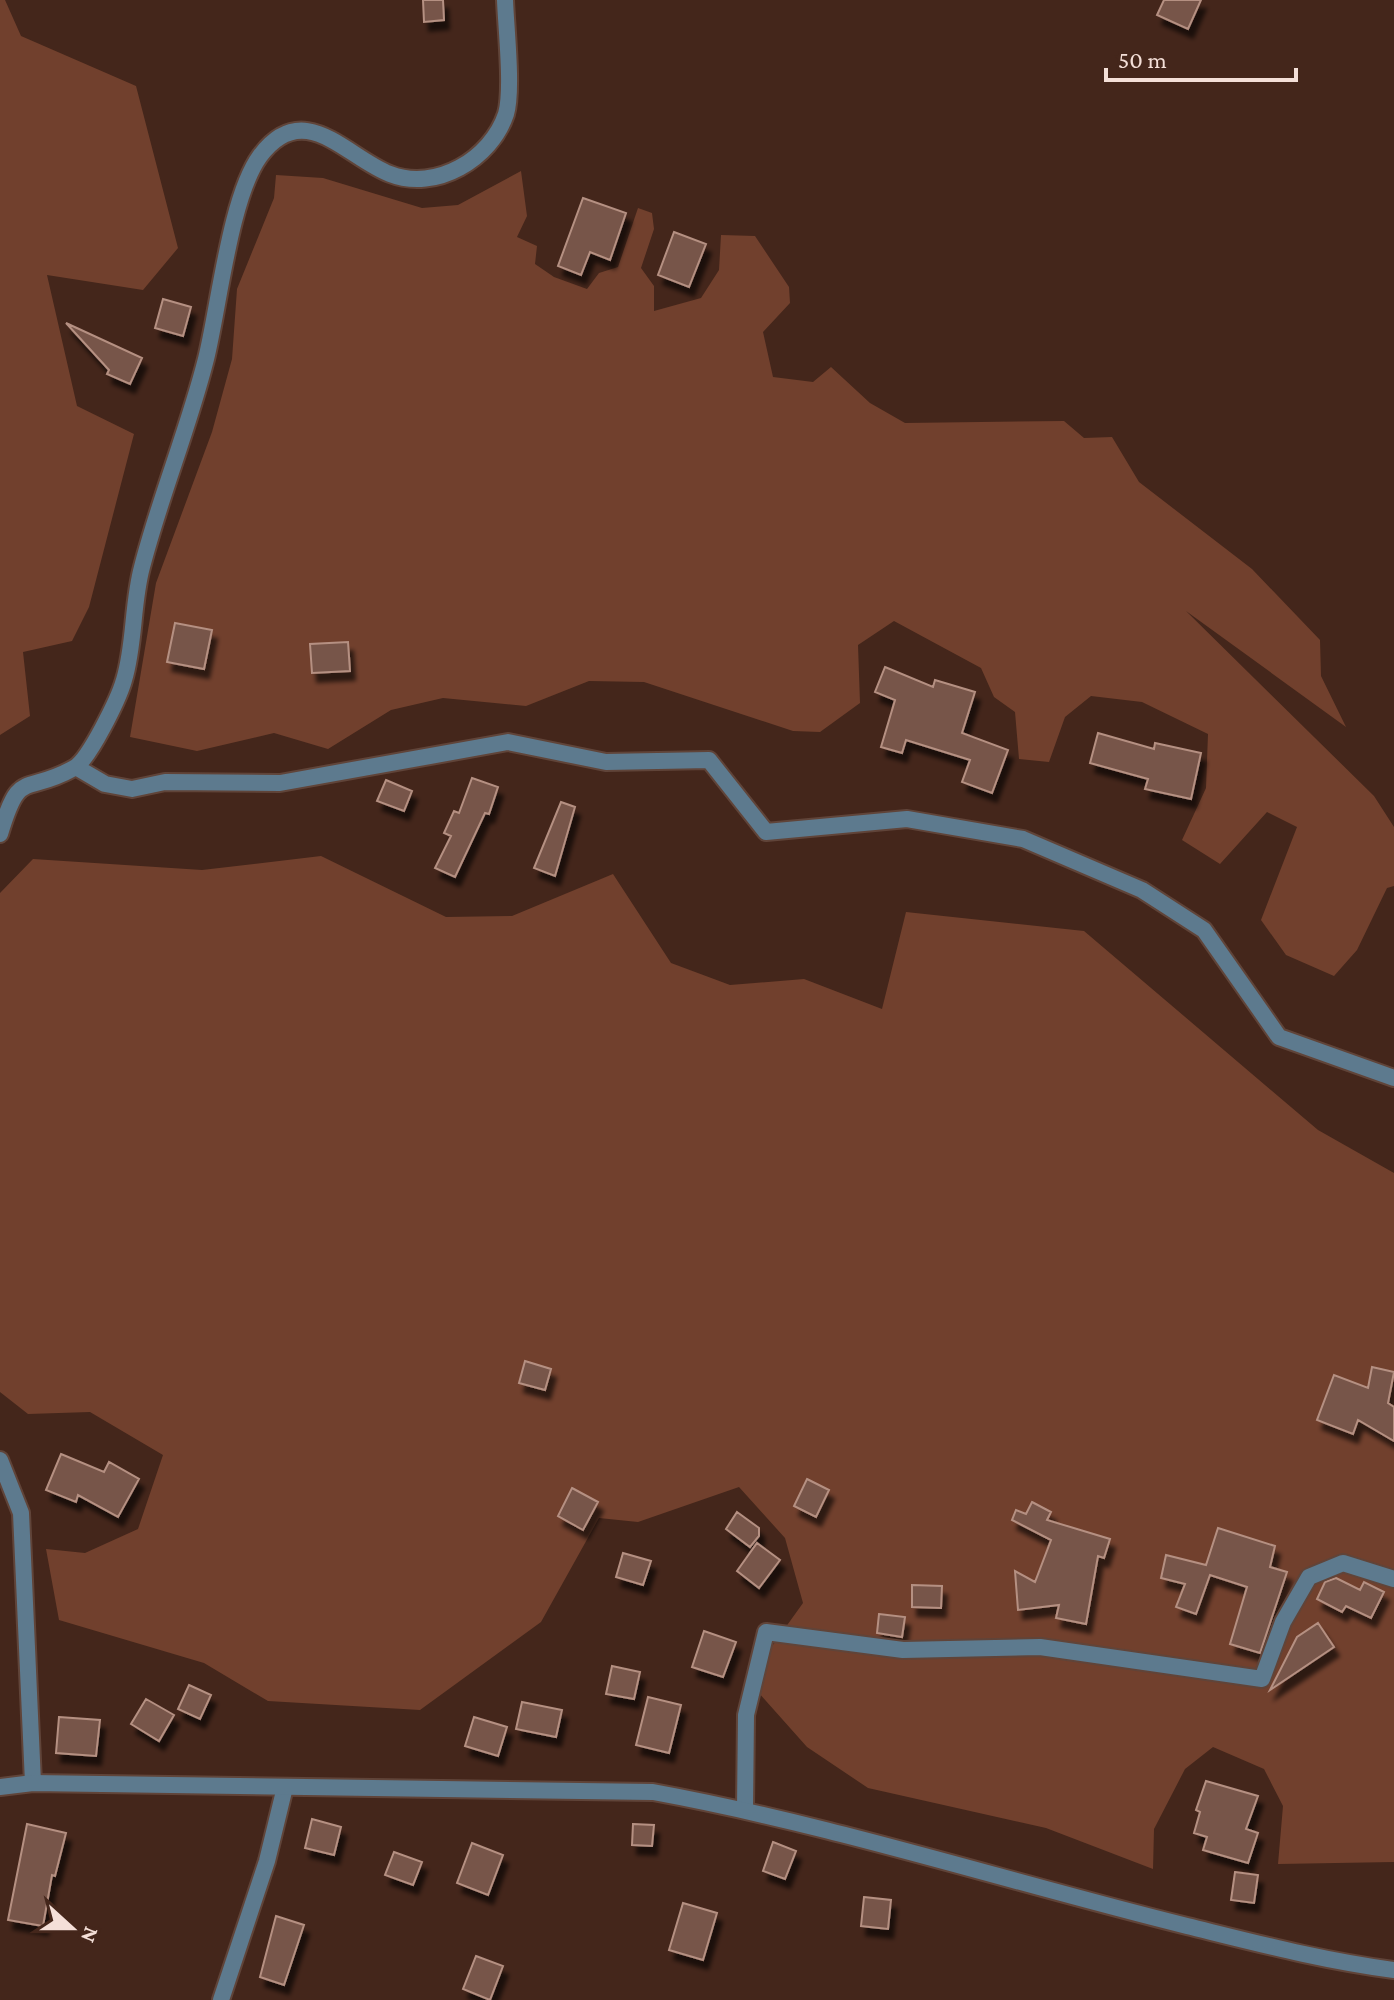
<svg xmlns="http://www.w3.org/2000/svg" width="1394" height="2000" viewBox="0 0 1394 2000" font-family="'Crimson Pro',serif">
<style>
.green{fill:#71402d}
.building{fill:#775549;stroke:#b59082;stroke-width:2;filter:url(#shadow)}
.lines{fill:none;stroke-linecap:round;stroke-linejoin:round}
.minor-casing{stroke:#604439;stroke-width:20}
.tertiary-casing{stroke:#604439;stroke-width:20}
.minor{stroke:#5d7a8e;stroke-width:16}
.tertiary{stroke:#5d7a8e;stroke-width:16}
</style>
<defs>
<filter id="shadow"><feDropShadow dx="5" dy="9" stdDeviation="2" flood-color="#0009"/></filter>
</defs>
<rect width="100%" height="100%" fill="#44261b"/>
<path class="green" d="M 0,0 L 5,0 L 21,36 L 136,86 L 178,248 L 143,290 L 47,275 L 77,406 L 134,434 L 89,607 L 72,641 L 23,652 L 30,716 L 0,735 Z
M 521,171 L 527,216 L 517,237 L 537,246 L 535,264 L 554,277 L 587,289 L 599,273 L 618,267 L 638,208 L 652,213 L 654,229 L 641,268 L 654,286 L 654,311 L 701,298 L 719,270 L 721,235 L 755,236 L 789,287 L 790,303 L 763,332 L 773,377 L 813,382 L 831,367 L 870,403 L 905,423 L 1064,421 L 1084,438 L 1112,437 L 1139,482 L 1252,569 L 1320,640 L 1321,676 L 1346,727 L 1186,611 L 1374,796 L 1394,827 L 1394,886 L 1387,888 L 1357,950 L 1334,976 L 1286,955 L 1261,920 L 1297,827 L 1267,812 L 1220,864 L 1182,840 L 1206,788 L 1208,734 L 1142,702 L 1091,696 L 1065,717 L 1049,762 L 1019,759 L 1015,712 L 994,697 L 981,668 L 894,621 L 858,645 L 860,703 L 820,732 L 793,731 L 644,682 L 589,681 L 526,706 L 443,698 L 391,710 L 328,749 L 274,733 L 197,751 L 130,737 L 156,583 L 212,432 L 232,359 L 237,289 L 274,198 L 276,175 L 323,178 L 422,208 L 458,205 Z
M 321,856 L 446,917 L 512,916 L 613,874 L 671,963 L 730,985 L 804,979 L 882,1009 L 906,912 L 1084,931 L 1318,1130 L 1394,1173 L 1394,1862 L 1278,1864 L 1283,1806 L 1264,1769 L 1213,1747 L 1185,1769 L 1154,1829 L 1153,1869 L 1046,1828 L 868,1788 L 807,1747 L 758,1692 L 765,1656 L 803,1603 L 785,1538 L 739,1487 L 638,1522 L 599,1518 L 541,1622 L 420,1710 L 268,1701 L 204,1663 L 59,1620 L 46,1549 L 85,1553 L 138,1529 L 163,1455 L 90,1412 L 28,1414 L 0,1392 L 0,893 L 33,859 L 202,870 Z"/>
<path class="building" d="M 423,0 L 443,0 L 444,20 L 424,22 Z
M 1164,0 L 1201,0 L 1188,29 L 1157,15 Z
M 583,198 L 626,213 L 610,260 L 590,252 L 581,275 L 558,266 Z
M 674,232 L 706,244 L 689,287 L 658,275 Z
M 163,299 L 191,307 L 183,336 L 155,328 Z
M 66,323 L 142,358 L 130,384 L 107,374 L 109,370 Z
M 175,623 L 212,630 L 204,669 L 167,662 Z
M 348,642 L 350,671 L 312,673 L 310,644 Z
M 885,667 L 933,687 L 935,680 L 975,692 L 962,733 L 1008,750 L 992,793 L 962,782 L 970,760 L 906,740 L 902,753 L 881,747 L 895,700 L 875,692 Z
M 1098,733 L 1154,749 L 1155,743 L 1201,753 L 1191,799 L 1145,789 L 1148,779 L 1090,763 Z
M 472,778 L 498,787 L 489,814 L 485,813 L 455,877 L 435,868 L 451,836 L 444,833 L 454,811 L 459,813 Z
M 386,780 L 412,791 L 404,811 L 377,801 Z
M 561,802 L 575,807 L 555,876 L 534,868 Z
M 525,1361 L 551,1369 L 545,1390 L 519,1383 Z
M 1372,1367 L 1394,1372 L 1388,1403 L 1394,1407 L 1394,1441 L 1358,1420 L 1353,1434 L 1317,1420 L 1334,1375 L 1368,1388 Z
M 61,1454 L 104,1472 L 109,1462 L 139,1479 L 118,1517 L 78,1495 L 76,1502 L 46,1490 Z
M 807,1479 L 829,1490 L 816,1517 L 794,1506 Z
M 572,1488 L 598,1502 L 583,1530 L 558,1516 Z
M 1032,1502 L 1051,1512 L 1047,1520 L 1110,1539 L 1104,1558 L 1098,1556 L 1086,1624 L 1056,1618 L 1059,1605 L 1018,1610 L 1015,1571 L 1035,1582 L 1051,1540 L 1012,1520 L 1016,1510 L 1026,1514 Z
M 737,1512 L 759,1528 L 759,1536 L 750,1547 L 726,1529 Z
M 1218,1528 L 1275,1546 L 1270,1567 L 1287,1572 L 1260,1653 L 1230,1644 L 1247,1587 L 1210,1575 L 1196,1614 L 1176,1607 L 1185,1584 L 1161,1578 L 1166,1555 L 1206,1565 Z
M 757,1543 L 780,1560 L 759,1588 L 737,1571 Z
M 623,1553 L 651,1561 L 643,1585 L 616,1577 Z
M 1336,1578 L 1360,1590 L 1364,1582 L 1384,1592 L 1371,1618 L 1346,1606 L 1342,1612 L 1317,1599 L 1325,1582 Z
M 912,1585 L 942,1586 L 941,1608 L 912,1607 Z
M 879,1614 L 905,1617 L 902,1637 L 877,1633 Z
M 1318,1623 L 1334,1647 L 1270,1690 L 1297,1637 Z
M 704,1631 L 736,1642 L 723,1677 L 692,1667 Z
M 612,1666 L 640,1672 L 634,1699 L 606,1694 Z
M 189,1685 L 211,1695 L 200,1719 L 178,1709 Z
M 648,1697 L 681,1705 L 669,1753 L 636,1745 Z
M 146,1699 L 174,1715 L 159,1741 L 131,1724 Z
M 522,1702 L 562,1710 L 556,1737 L 516,1729 Z
M 59,1717 L 100,1720 L 96,1756 L 56,1753 Z
M 474,1717 L 507,1727 L 498,1756 L 465,1746 Z
M 1206,1781 L 1258,1796 L 1246,1829 L 1258,1833 L 1248,1863 L 1203,1850 L 1207,1837 L 1194,1833 L 1200,1812 L 1196,1810 Z
M 312,1819 L 341,1827 L 334,1855 L 305,1848 Z
M 27,1824 L 66,1833 L 55,1876 L 52,1875 L 43,1926 L 8,1920 Z
M 633,1824 L 654,1825 L 652,1846 L 632,1845 Z
M 773,1842 L 796,1851 L 785,1879 L 763,1871 Z
M 472,1843 L 503,1855 L 488,1895 L 457,1883 Z
M 394,1852 L 422,1862 L 413,1885 L 385,1875 Z
M 1235,1872 L 1258,1875 L 1254,1903 L 1231,1900 Z
M 864,1897 L 891,1900 L 888,1929 L 861,1926 Z
M 683,1903 L 717,1913 L 703,1960 L 669,1950 Z
M 276,1916 L 304,1925 L 284,1985 L 260,1977 Z
M 476,1956 L 503,1966 L 490,2000 L 463,1989 Z"/>
<g class="lines">
<defs>
<path id="minor" d="M 76,767 L 105,784 L 132,789 L 165,782 L 280,783 L 508,742 L 606,762 L 709,760 L 766,832 L 907,819 L 1023,839 L 1142,890 L 1204,930 L 1279,1037 L 1394,1078
M 0,834 C 20,767 24,796 74,768 C 89,760 119,698 124,680 C 135,644 132,604 142,567 C 160,497 188,430 206,359 C 219,307 230,197 260,156 C 304,97 346,157 390,174 C 436,192 491,159 506,114 C 513,90 506,28 505,0
M 0,1460 L 21,1513 L 33,1783
M 745,1809 L 746,1715 L 766,1632 L 903,1650 L 1040,1647 L 1262,1679 L 1283,1622 L 1309,1577 L 1343,1563 L 1394,1579
M 221,2000 L 267,1861 L 285,1787"/>
<path id="tertiary" d="M 0,1787 L 33,1783 L 653,1792 C 833,1825 1009,1882 1187,1926 C 1256,1943 1324,1961 1394,1970"/>
</defs>
<use href="#minor" class="minor-casing"/>
<use href="#tertiary" class="tertiary-casing"/>
<use href="#minor" class="minor"/>
<use href="#tertiary" class="tertiary"/>
</g>
<g transform="translate(72 1928) rotate(111)" stroke="#44261b" stroke-width="6" paint-order="stroke">
<path d="M0-6L14 30L0 20L-14 30Z" fill="#f4dfd8"/>
<text y="-12" font-size="22" font-weight="bold" text-anchor="middle" fill="#f4dfd8">N</text>
</g>
<path d="M1106 68v12h190v-12" fill="none" stroke="#f4dfd8" stroke-width="4"/>
<text x="1118" y="68" font-size="24" fill="#f4dfd8" stroke="#44261b" stroke-width="6" paint-order="stroke">50 m</text>
</svg>
